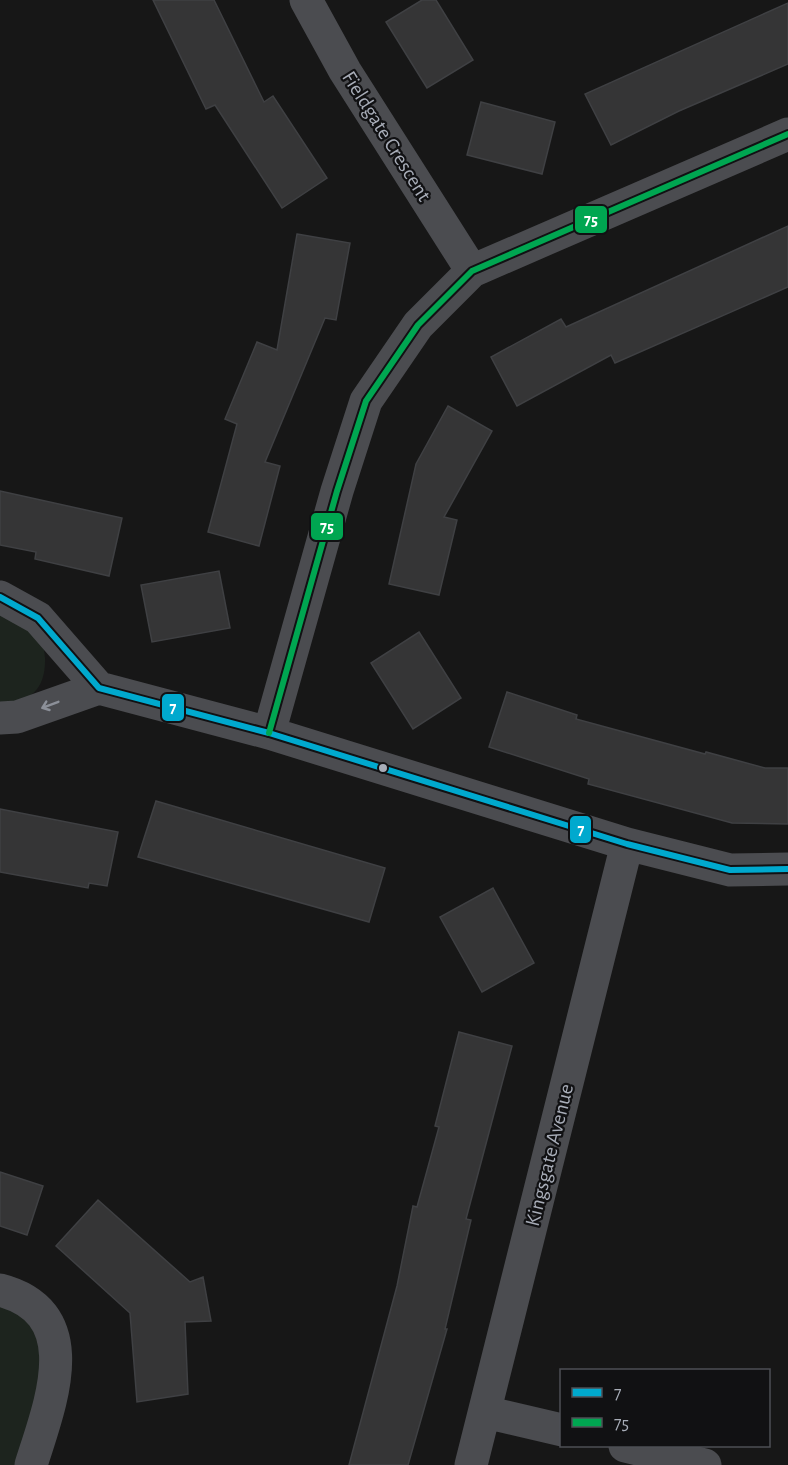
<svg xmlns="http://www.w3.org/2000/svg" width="788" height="1465" viewBox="0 0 788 1465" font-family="'Alegreya Sans',sans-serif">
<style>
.green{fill:#1d241e}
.building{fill:#353536;stroke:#3f4043;stroke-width:1.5}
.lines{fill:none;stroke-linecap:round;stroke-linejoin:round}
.minor{stroke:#4b4c50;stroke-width:33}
.bus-1-casing{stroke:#111113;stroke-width:10}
.bus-2-casing{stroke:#111113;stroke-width:10}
.bus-1{stroke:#00a9ce;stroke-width:6}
.bus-2{stroke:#00a651;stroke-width:6}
.oneway{stroke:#8c9099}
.bus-dot{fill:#a8adb8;stroke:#111113;stroke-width:2}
.labels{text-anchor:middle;stroke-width:4.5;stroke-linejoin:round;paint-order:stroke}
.street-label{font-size:21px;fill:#a8adb8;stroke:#111113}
.line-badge{stroke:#111113;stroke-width:2}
.badge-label{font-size:16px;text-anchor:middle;font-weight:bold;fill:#fff}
</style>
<rect width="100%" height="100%" fill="#171717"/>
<path class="green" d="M 0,612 C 10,616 27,620 34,627 C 42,635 44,647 45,658 C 46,689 30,703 0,704 Z
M 0,1290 L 49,1326 L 31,1465 L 0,1465 Z"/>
<path class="building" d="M 153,0 L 214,0 L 264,102 L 273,96 L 327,178 L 282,208 L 215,105 L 206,109 Z
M 422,0 L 436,0 L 473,60 L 427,88 L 386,22 Z
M 788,3 L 788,64 L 679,111 L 611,145 L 585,94 Z
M 481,102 L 555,122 L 542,174 L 467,155 Z
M 788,226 L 788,287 L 615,363 L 611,355 L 517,406 L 491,357 L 561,319 L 566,327 Z
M 297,234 L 350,243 L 336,320 L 325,318 L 265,462 L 280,466 L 259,546 L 208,532 L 237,424 L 225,419 L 257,342 L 277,350 Z
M 448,406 L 492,431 L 444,517 L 457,520 L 439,595 L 389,584 L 416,464 Z
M 0,491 L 122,518 L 109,576 L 35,559 L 36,552 L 0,545 Z
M 219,571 L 230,628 L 152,642 L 141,585 Z
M 419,632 L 461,698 L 413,729 L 371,663 Z
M 507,692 L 577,715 L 576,719 L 705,754 L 706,752 L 765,768 L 788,768 L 788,824 L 732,823 L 588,784 L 589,779 L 489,747 Z
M 156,801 L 385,868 L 369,922 L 138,857 Z
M 0,809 L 118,832 L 107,886 L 89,883 L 88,888 L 0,872 Z
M 493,888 L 534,963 L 482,992 L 440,917 Z
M 459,1032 L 512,1046 L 466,1219 L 471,1220 L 445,1329 L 447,1329 L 408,1465 L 349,1465 L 397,1286 L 413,1206 L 417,1207 L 439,1127 L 435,1126 Z
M 0,1172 L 43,1186 L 27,1235 L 0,1226 Z
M 98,1200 L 190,1282 L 203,1277 L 211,1321 L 185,1322 L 188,1394 L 137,1402 L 130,1313 L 56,1246 Z"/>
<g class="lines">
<path class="minor" d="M 306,0 L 345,71 L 472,271
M 0,597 L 38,618 L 99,688 L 269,733 L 627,844 L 730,870 L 788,869
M 0,718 L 17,717 L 99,688
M 269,733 L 337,491 L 366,401 L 418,325 L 472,271 L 788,134
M 0,1290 C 88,1313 50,1404 31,1465
M 485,1412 L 562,1430
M 625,1446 L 705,1465
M 471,1465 L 627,844"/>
<defs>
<path id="bus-1" d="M 0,597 L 38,618 L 99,688 L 269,733 L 627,844 L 730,870 L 788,869"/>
<path id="bus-2" d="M 269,733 L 337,491 L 366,401 L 418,325 L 472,271 L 788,134"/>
</defs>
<use href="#bus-1" class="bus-1-casing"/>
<use href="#bus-2" class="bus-2-casing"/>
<use href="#bus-1" class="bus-1"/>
<use href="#bus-2" class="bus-2"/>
</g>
<defs><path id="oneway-shaft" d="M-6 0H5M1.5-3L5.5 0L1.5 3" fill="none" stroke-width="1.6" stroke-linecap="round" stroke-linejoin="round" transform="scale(1.5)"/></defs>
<use class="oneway" href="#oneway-shaft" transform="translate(50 705) rotate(159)"/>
<circle class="bus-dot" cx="383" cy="768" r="5"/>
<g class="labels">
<g class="street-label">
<text transform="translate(387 136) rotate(58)" y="7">Fieldgate Crescent</text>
<text transform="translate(549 1155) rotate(-76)" y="7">Kingsgate Avenue</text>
</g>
</g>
<g class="line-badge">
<rect x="574" y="205" width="34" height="29" rx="6" fill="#00a651"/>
<rect x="310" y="512" width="34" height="29" rx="6" fill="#00a651"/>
<rect x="161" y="693" width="24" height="29" rx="6" fill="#00a9ce"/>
<rect x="569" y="815" width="23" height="29" rx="6" fill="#00a9ce"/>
</g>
<g class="badge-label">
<text x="591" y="225">75</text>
<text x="327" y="532">75</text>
<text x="173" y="713">7</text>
<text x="581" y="835">7</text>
</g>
<rect x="560" y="1369" width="210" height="78" fill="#111113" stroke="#4d4f55" stroke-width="1.5"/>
<rect x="572" y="1388" width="30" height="9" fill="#00a9ce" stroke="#4d4f55" stroke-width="1.5"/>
<text x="614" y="1399" font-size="18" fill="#a8adb8">7</text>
<rect x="572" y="1418" width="30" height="9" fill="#00a651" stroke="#4d4f55" stroke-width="1.5"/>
<text x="614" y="1429" font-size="18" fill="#a8adb8">75</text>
</svg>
